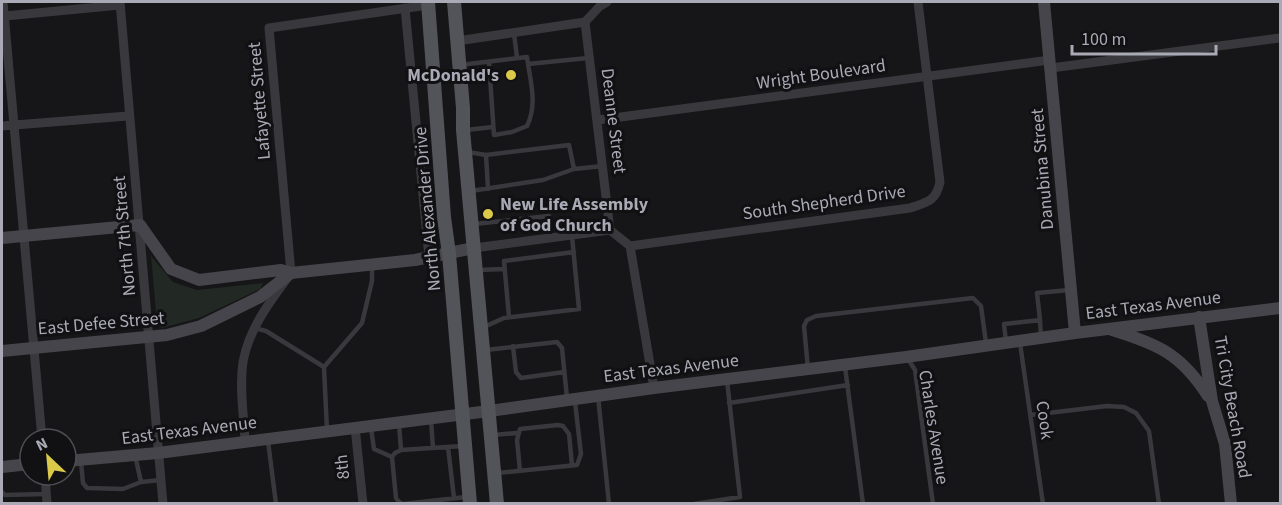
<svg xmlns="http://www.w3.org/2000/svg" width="1282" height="505" viewBox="0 0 1282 505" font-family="'Source Sans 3',sans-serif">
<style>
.green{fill:#222824}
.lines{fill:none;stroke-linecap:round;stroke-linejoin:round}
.lane{stroke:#39393d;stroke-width:4.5}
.street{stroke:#39393d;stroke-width:9}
.secondary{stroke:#45454b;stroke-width:12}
.primary{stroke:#53535a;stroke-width:14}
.poi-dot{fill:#dbc949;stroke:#111012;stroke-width:2}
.labels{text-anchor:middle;stroke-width:6;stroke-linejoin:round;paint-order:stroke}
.street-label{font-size:18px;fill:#a9aab5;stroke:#111012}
.poi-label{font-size:18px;font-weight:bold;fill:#a9aab5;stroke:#111012;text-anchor:end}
</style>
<rect width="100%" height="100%" fill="#161517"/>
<path class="green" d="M 151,256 L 173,282 L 197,290 L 263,283 L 260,289 L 199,318 L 162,328 L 157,323 Z"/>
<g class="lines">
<path class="lane" d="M 514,33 L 517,58
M 528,64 L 588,58
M 460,65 L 527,57 C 530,80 538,104 527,126 L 512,132 L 494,135 L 489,62
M 466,130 L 493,127
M 468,152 L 486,155 L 569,145 L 574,169
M 486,155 L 488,189
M 471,191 L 543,180 L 574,169 L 603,166
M 474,224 L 549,216 L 550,237
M 478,270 L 505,269
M 509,317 L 504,261 L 574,252
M 1040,320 L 1041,338
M 484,327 L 504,318 L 579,309 L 572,236
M 254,328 L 266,331 L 324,367 L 327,431
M 1006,342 L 1004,324 L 1040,320 L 1037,293 L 1069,290
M 1020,343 L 1043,504
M 513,346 L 516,372 L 521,378 L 564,372
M 486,350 L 557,342 L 562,348 L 567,398
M 908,359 L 915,370 L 933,504
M 324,367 L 362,323 L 372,281 L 372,265
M 845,367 L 863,504
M 808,369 L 804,326 L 807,320 L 816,316 L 973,298 L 981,306 L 986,343
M 598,396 L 609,504
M 729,403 L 848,385
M 1031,415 L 1107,406 L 1124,407 L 1136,413 L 1149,431 L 1159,504
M 431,420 L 433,448
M 399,424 L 401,450
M 371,428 L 374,449 L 392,457
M 493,435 L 517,433
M 268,441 L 276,504
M 448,447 L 454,498
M 135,455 L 141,482
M 81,462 L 83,483 L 87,488 L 123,489 L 141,482 L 161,480
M 520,471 L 517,440 L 520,429 L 558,425 L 563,426 L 569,434 L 572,465
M 497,473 L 577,465 L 581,454 L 575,402
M 2,492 L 5,495 L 46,494
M 403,504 L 399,502 L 396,498 L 392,457 L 395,453 L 401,450 L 462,446
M 403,504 L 466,497
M 694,504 L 740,497 L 727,380"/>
<path class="street" d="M 3,2 L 42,439
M 120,2 L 163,504
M 607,2 L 600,6 L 585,22 L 610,230 L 630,246 L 654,388
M 405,8 L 429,257
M 5,16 L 120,5
M 457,41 L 585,22
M 1051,68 L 1280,38
M 598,120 L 1050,60
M 2,126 L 128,116
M 630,246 L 910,208 C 928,202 936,201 940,182 L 918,2
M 474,248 L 610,230
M 355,427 L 363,504
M 245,441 C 244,416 239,388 243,362 C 249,328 271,300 291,273 L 269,28 L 428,5
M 45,475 L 47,504"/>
<path class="secondary" d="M 1044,2 L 1075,333
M 2,238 L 140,225 L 171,269 L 199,280 L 281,270 L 291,273
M 1199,317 L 1212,401 L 1225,444 L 1231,504
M 1112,330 C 1158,344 1181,354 1208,396
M 2,351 L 167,335 L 201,326 L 260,297 L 291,273 L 415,260 L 474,248
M 66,461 L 158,453 L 489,411 L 654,388 L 906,357 L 1075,333 L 1280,308
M 2,467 L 30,464"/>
<path class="primary" d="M 428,2 L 444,217 L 449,254 L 470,504
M 454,2 L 463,108 L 463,130 L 497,504"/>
</g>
<g class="poi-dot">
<circle cx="511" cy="75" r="6"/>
<circle cx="488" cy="214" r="6"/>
</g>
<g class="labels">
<g class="street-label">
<text transform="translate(821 74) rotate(-8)" y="6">Wright Boulevard</text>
<text transform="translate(259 101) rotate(-95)" y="6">Lafayette Street</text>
<text transform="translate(614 121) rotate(83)" y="6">Deanne Street</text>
<text transform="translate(1042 169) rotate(-95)" y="6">Danubina Street</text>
<text transform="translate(824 202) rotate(-8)" y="6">South Shepherd Drive</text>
<text transform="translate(427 209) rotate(-95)" y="6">North Alexander Drive</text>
<text transform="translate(124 236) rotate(-95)" y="6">North 7th Street</text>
<text transform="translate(1153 305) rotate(-7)" y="6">East Texas Avenue</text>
<text transform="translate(101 323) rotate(-5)" y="6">East Defee Street</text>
<text transform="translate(671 368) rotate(-7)" y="6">East Texas Avenue</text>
<text transform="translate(1233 407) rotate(80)" y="6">Tri City Beach Road</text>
<text transform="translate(1045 420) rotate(82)" y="6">Cook</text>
<text transform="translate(934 427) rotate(81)" y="6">Charles Avenue</text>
<text transform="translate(189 430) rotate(-7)" y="6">East Texas Avenue</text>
<text transform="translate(342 467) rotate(-96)" y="6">8th</text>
</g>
<g class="poi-label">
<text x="499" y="81">McDonald's</text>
<text x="500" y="210" text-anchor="start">New Life Assembly<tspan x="500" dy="21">of God Church</tspan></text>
</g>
</g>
<rect width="1282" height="505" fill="none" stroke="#a9aab5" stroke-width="6"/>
<g transform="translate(48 457) rotate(334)"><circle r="28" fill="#111012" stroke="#4e4e53" stroke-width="1.5"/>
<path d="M0-4.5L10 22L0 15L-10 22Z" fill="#dbc949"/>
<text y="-9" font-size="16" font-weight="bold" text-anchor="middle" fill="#a9aab5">N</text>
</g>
<path d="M1072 45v9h144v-9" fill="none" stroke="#a9aab5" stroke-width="3"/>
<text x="1081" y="45" font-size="18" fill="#a9aab5" stroke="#111012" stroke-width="4.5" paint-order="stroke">100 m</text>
</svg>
